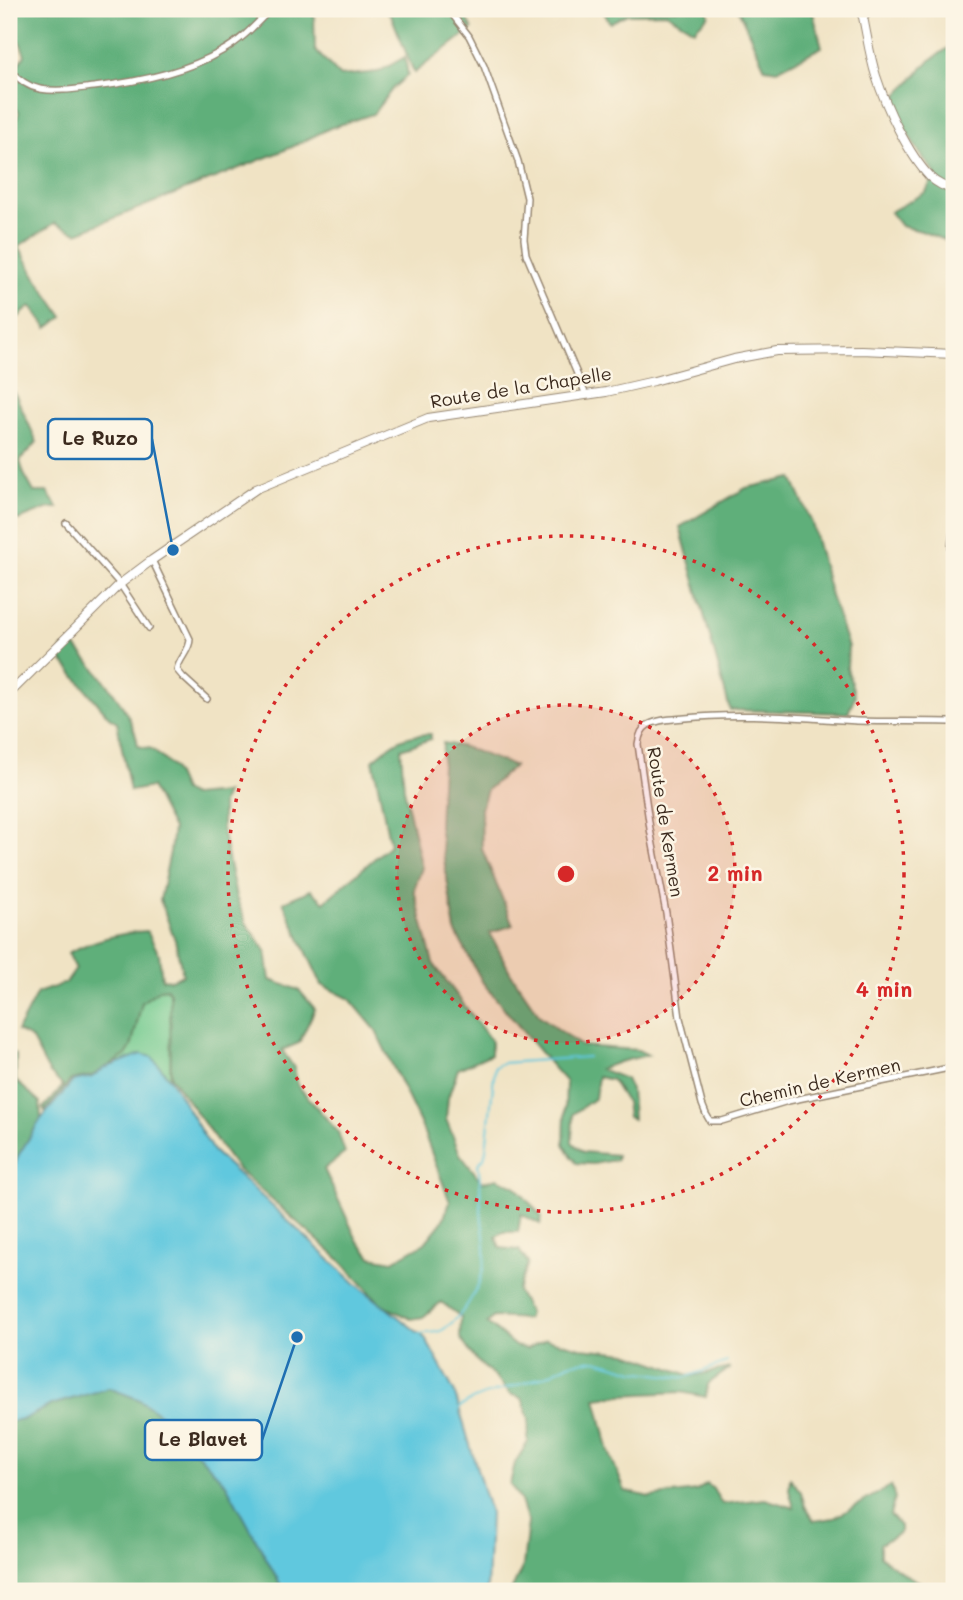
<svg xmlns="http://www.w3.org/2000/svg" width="963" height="1600" viewBox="0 0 963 1600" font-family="Mali,sans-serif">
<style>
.green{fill:#74cb90;stroke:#587a57;stroke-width:2}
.forest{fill:#5faf7a;stroke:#4d6c4c;stroke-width:2}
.water{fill:#61c8de;stroke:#4e797e;stroke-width:2}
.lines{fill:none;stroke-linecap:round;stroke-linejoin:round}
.stream{stroke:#61c8de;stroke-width:2}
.street-casing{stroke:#968671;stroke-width:8}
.secondary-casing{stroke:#968671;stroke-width:10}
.street{stroke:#fff;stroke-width:5}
.secondary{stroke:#fff;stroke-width:8}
.ring{fill:none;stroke:#d62828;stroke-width:3.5;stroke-dasharray:3.5 7}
.labels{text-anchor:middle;stroke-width:5;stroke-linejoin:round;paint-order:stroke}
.street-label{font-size:18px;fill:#3b2a1e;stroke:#fcf5e5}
.centre{fill:#d62828;stroke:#fcf5e5;stroke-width:3.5}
.ring-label{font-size:21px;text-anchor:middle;font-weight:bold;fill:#d62828;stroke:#fcf5e5;stroke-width:5;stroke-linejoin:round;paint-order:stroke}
.leader{fill:none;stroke:#1f6fb2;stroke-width:2.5}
.callout-dot{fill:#1f6fb2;stroke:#fcf5e5;stroke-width:2.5}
.callout{fill:#fcf5e5;stroke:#1f6fb2;stroke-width:2.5}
.callout-label{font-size:19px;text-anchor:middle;font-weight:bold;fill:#3b2a1e}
</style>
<rect width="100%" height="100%" fill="#fcf5e5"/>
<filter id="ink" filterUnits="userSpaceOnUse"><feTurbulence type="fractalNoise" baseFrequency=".0143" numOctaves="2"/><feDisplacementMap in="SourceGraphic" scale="14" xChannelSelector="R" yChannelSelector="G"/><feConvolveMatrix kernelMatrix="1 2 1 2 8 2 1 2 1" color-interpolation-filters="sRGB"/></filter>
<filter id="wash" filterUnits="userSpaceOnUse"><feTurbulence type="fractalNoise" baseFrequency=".00686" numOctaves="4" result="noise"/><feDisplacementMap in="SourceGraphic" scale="28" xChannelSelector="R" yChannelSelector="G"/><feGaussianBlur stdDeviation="1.57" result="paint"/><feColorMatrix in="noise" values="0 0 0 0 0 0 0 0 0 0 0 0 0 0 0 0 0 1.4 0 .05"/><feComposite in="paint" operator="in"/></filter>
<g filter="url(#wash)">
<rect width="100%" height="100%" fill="#f0e3c4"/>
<path class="green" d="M 167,988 L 170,993 L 171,1009 L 170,1079 L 151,1057 L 141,1055 L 119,1064 L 117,1060 L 126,1055 L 131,1047 L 142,1002 L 160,989 Z"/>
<path class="forest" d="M 9,9 L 318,9 L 314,14 L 315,50 L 340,76 L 378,72 L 405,57 L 408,75 L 394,87 L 373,114 L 330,128 L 292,147 L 77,233 L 55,223 L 19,246 L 35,276 L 63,317 L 47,328 L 31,306 L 9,325 L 9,137 L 19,112 L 9,100 L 9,75 L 12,73 L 25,55 L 9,15 Z
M 385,9 L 463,9 L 472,29 L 414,73 L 391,15 Z
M 602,9 L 707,9 L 709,15 L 694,30 L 666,13 L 627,14 L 610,23 Z
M 738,9 L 812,9 L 822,47 L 777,70 L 765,68 Z
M 954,44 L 954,244 L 921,231 L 901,226 L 890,212 L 926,192 L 935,173 L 921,155 L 896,115 L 894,99 L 928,62 Z
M 9,385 L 16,396 L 37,442 L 20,461 L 24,474 L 34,492 L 47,492 L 58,508 L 49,508 L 18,520 L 9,512 Z
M 792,478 L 812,523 L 830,593 L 848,647 L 847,668 L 855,696 L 848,713 L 730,710 L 680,527 L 746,488 Z
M 75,646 C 98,671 134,712 138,746 L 152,749 L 173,768 L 183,791 L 192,796 L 226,793 L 222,803 L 222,829 L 236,897 L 246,923 L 266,951 L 270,980 L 299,990 L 315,1009 L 299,1043 L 282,1050 L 294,1068 L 298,1086 L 338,1132 L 345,1153 L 324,1169 L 357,1240 L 371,1257 L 393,1261 L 425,1243 L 442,1222 L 450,1202 L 421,1125 L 375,1029 L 350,999 L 322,985 L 283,902 L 311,890 L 324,902 L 390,845 L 373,760 C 396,741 399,736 431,734 L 431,739 L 401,749 L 404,789 L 422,868 L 414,890 L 433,963 L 491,1041 L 491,1054 L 458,1069 L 448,1098 L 446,1119 L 460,1154 L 482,1182 L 497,1178 L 515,1186 L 542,1217 L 540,1224 L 521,1214 L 518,1232 L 502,1232 L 496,1237 L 500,1248 L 519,1250 L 528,1263 L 517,1291 L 529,1313 L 527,1319 L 493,1317 L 487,1323 L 515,1346 L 527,1349 L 546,1339 L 581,1348 L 627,1353 L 692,1376 L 730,1368 L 708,1384 L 706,1397 L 681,1392 L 621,1395 L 596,1398 L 609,1452 L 625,1491 L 649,1497 L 696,1491 L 707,1484 L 713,1489 L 722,1504 L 765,1499 L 794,1508 L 789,1490 L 790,1478 L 801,1492 L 805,1506 L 814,1521 L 834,1518 L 891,1486 L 895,1498 L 890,1515 L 900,1526 L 900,1533 L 880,1544 L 880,1556 L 904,1574 L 931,1588 L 934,1591 L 511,1591 L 523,1566 L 528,1522 L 521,1501 L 510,1484 L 515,1463 L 528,1442 L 529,1419 L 522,1398 L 510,1394 L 497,1379 L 475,1359 L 460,1338 L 461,1317 L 441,1302 L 423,1317 L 411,1319 L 382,1305 L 340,1260 L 237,1169 L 171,1077 L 170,993 L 167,988 L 160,989 L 142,1002 L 131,1047 L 126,1055 L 92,1076 L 71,1080 L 45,1111 L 43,1108 L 63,1086 L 49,1072 L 31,1038 L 17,1031 L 37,993 L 66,983 L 76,969 L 68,953 C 93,940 119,933 147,931 L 159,954 L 162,979 L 171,980 L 183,975 L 175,940 L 160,900 L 170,852 L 173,829 L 151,787 L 130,791 L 117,722 L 109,717 L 60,658 L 63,648 Z
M 443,743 L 464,747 L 514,766 L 487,790 L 481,809 L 482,849 L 513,925 L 490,933 L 510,972 L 540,1016 L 581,1046 L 638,1050 L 648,1055 L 619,1062 L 600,1069 L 626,1079 L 631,1090 L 633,1119 L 628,1117 L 626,1102 L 612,1080 L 598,1077 L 595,1098 L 573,1114 L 572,1142 L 583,1152 L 617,1155 L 616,1160 L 593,1164 L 576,1163 L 564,1144 L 566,1082 L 550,1064 L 483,983 L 455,931 L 439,826 Z
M 9,1051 L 16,1055 L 16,1081 L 40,1102 L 41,1119 L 18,1156 L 9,1184 Z
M 109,1388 L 138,1399 L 164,1417 L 226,1484 L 284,1591 L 9,1591 L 9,1422 L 26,1418 L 51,1405 Z"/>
<path class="water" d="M 141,1054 L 152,1057 L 170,1079 L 213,1151 L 356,1284 L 425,1338 L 454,1391 L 490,1513 L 487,1591 L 284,1591 L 226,1484 L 164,1417 L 138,1399 L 109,1388 L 51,1405 L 26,1418 L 9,1422 L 9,1184 L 18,1156 L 41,1119 L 73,1081 L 92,1077 L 105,1068 Z"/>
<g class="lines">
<path class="stream" d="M 418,1335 C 426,1331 436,1335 444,1329 C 467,1313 486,1279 485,1250 C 485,1236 481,1221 481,1207 C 480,1193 481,1178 478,1164 L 484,1158 L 486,1150 L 495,1067 L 502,1063 L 588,1057
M 524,1383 L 547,1375 L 571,1363 L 596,1360 L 634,1371 L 684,1378 L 727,1362
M 458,1409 C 474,1395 501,1391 521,1384"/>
</g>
</g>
<g filter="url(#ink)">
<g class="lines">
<defs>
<path id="street" d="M 448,9 L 469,36 L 484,66 L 518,161 L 527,198 L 524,239 L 526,254 L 586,395
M 863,17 L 874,9
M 9,69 C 17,78 28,87 40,89 C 58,92 76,89 94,87 C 137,82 184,73 222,51 C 242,40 256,24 271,9
M 66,523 L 120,584 L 149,628
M 152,560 L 190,639 C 190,651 179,658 177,670 L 183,677 L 207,699
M 954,722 C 922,721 889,722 857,721 C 798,718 743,712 685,718 C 673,719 658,719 648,725 C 641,729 639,736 638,744 L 650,829 L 666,913 L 680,1018 L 702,1104 L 706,1114 L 710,1121 L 722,1121 L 788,1101 L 954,1067"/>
<path id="secondary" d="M 859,9 L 863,17 C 867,36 870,57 876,76 C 886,107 908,154 930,177 C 936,183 946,188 954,189
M 954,532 L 952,546 L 954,578
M 9,694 L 120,584 L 152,560 L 256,489 L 428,418 L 606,392 L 654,381 L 734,359 L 777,351 L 861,350 L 954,354"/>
</defs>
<use href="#street" class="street-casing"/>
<use href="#secondary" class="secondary-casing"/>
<use href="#street" class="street"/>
<use href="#secondary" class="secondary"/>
</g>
</g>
<circle cx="566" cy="874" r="169" fill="#d62828" fill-opacity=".12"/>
<g class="ring">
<circle cx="566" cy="874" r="169"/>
<circle cx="566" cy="874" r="338"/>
</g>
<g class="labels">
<g class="street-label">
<text transform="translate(521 388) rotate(-9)" y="6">Route de la Chapelle</text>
<text transform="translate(665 822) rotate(81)" y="6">Route de Kermen</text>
<text transform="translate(820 1083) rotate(-13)" y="6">Chemin de Kermen</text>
</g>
</g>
<circle cx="566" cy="874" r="10" class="centre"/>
<g class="ring-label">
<text x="735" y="881">2 min</text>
<text x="884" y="997">4 min</text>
</g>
<path class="leader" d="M173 550L152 439M297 1337L262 1440"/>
<g class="callout-dot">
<circle cx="173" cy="550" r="7"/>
<circle cx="297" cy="1337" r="7"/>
</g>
<g class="callout">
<rect x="48" y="419" width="104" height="40" rx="7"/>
<rect x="145" y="1420" width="117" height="40" rx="7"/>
</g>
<g class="callout-label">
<text x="100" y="445">Le Ruzo</text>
<text x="203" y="1446">Le Blavet</text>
</g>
<rect width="963" height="1600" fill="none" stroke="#fcf5e5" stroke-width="35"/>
</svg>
